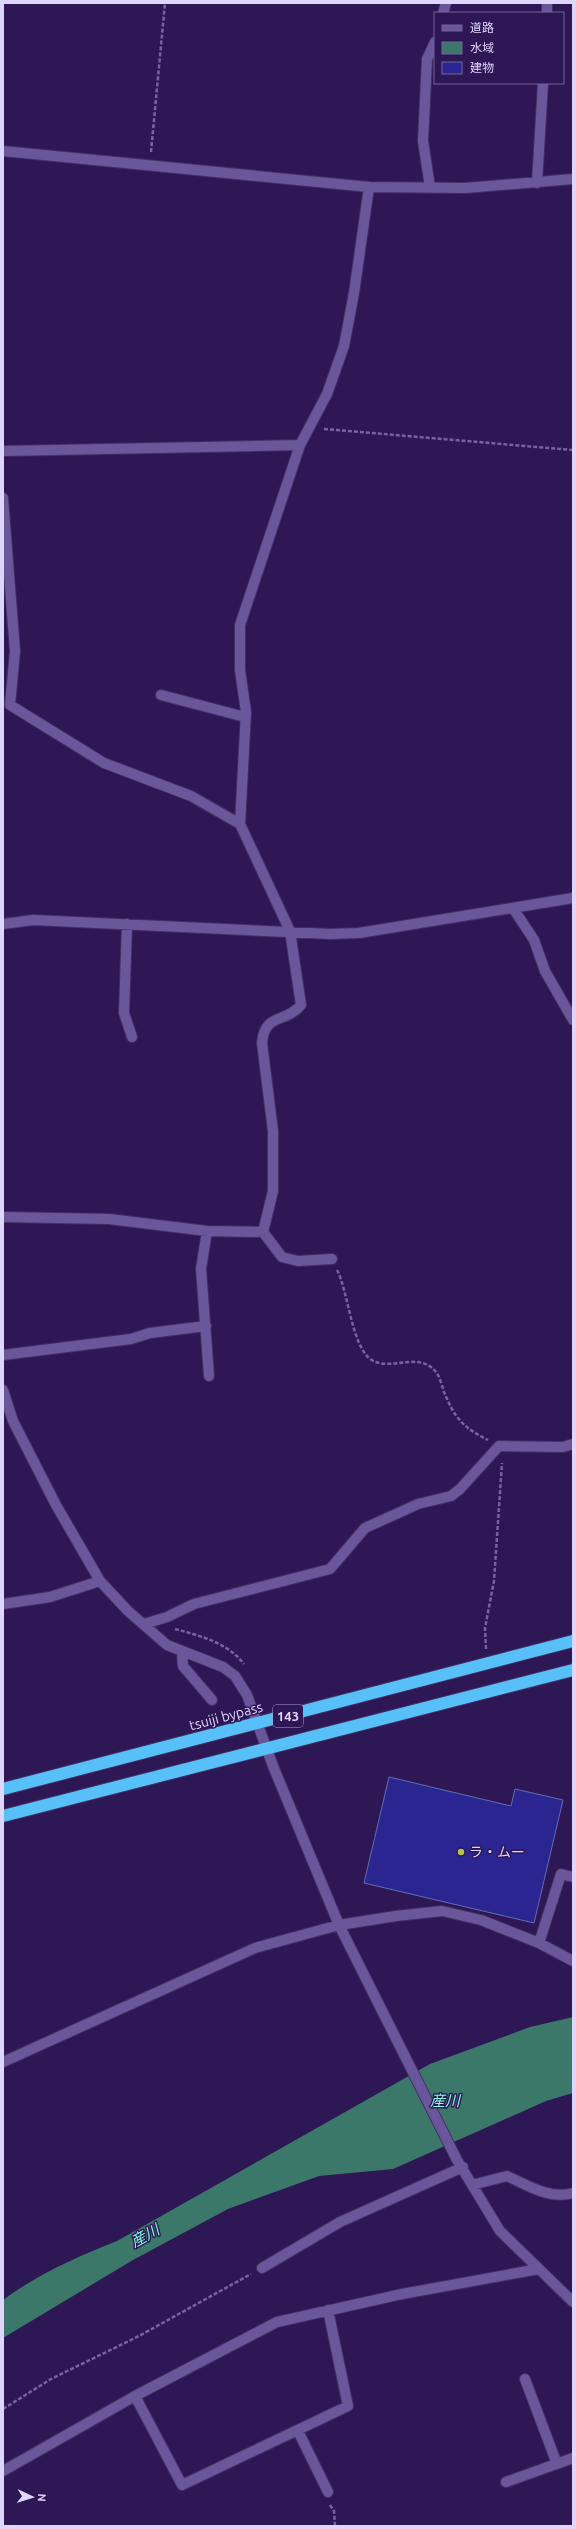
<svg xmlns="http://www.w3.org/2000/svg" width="576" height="2529" viewBox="0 0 576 2529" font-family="Ubuntu,'Noto Sans JP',sans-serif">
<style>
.water{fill:#3c7869}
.building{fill:#2a2590;stroke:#626db1}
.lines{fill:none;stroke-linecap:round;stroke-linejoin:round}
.minor-casing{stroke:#442f64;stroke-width:12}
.highway-casing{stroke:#442f64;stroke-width:14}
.path{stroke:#76659a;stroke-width:2.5;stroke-dasharray:4 2;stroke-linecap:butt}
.minor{stroke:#6a579b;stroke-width:10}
.highway{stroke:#58c0f9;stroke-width:12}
.poi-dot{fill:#b4c24a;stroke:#2e1755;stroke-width:1.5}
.labels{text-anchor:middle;stroke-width:3;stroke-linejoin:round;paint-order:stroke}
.shield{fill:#2e1755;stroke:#aa9dcb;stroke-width:1}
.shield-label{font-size:13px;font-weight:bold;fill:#dfd6fd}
.street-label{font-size:14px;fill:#dfd6fd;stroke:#2e1755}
.poi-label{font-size:14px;fill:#dfd6fd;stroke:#2e1755;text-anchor:start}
.water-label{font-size:15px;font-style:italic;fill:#82fddf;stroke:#2e1755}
</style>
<rect width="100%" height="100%" fill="#2e1755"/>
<path class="water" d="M 573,2017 L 573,2093 L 546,2101 L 393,2169 L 319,2176 L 228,2209 L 133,2260 L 3,2338 L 3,2300 C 38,2274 77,2257 117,2241 L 430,2064 L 530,2027 Z"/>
<path class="building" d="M 389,1777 L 511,1806 L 515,1789 L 563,1800 L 534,1923 L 364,1883 Z"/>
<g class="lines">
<defs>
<path id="minor" d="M 443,13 L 446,3
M 547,13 L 547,3
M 3,151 L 369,187 L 465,188 L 573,179
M 537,183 L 543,83
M 430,187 L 423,141 L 427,59 L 435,42
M 3,451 L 300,445
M 3,498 L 15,651 L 10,705 L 104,763 L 191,796 L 240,824
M 161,695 L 245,717
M 513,908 L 534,940 L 545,971 L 573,1020
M 3,924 L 33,920 L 330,934 L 359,933 L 573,898
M 127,924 L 124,1013 L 132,1037
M 3,1217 L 109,1219 L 207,1231 L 263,1232 L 282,1257 L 298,1261 L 332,1259
M 207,1231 L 201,1269 L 209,1376
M 263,1232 L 273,1191 L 273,1131 L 262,1043 C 265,1012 285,1024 301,1005 L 290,931 L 240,824 L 246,712 L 240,670 L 240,625 L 300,445 L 327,394 L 344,346 L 354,293 L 369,187
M 3,1355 L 131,1339 L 150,1333 L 206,1326
M 3,1390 L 13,1421 L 56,1505 L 100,1581 L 128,1611 L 167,1645 L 223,1667 L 235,1676 L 247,1695 L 273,1766 L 339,1925 L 457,2160 L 500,2231 L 573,2302
M 3,1604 L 50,1597 L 100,1581
M 144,1624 L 167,1617 L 194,1604 L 330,1569 L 365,1528 L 418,1504 L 451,1496 L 460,1489 L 499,1446 L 563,1447 L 573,1444
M 182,1653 L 183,1666 L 212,1700
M 539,1943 L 561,1874 L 573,1877
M 3,2062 L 255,1948 L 339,1925 L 396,1916 L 442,1911 L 481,1920 L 539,1943 L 573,1961
M 472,2185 L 507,2176 C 527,2185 550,2200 573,2193
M 262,2268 L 340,2222 L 463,2167
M 525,2379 L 557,2464
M 135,2396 L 277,2322 L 402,2294 L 539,2269
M 298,2431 L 328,2492
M 3,2471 L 135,2396 L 182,2485 L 348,2406 L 328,2310
M 506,2482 L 573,2458"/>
<path id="highway" d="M 3,1789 L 573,1641
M 3,1816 L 573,1670"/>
</defs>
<use href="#minor" class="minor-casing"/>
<use href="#highway" class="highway-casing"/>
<path class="path" d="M 151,152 L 165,3
M 324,429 L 573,450
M 337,1270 C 348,1291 351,1340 368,1357 C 387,1375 417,1349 436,1372 C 440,1377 442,1386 444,1392 C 455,1418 462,1427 488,1440
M 175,1629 C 201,1636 228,1643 244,1664
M 486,1649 L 485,1628 L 494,1581 L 502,1463
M 3,2409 L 51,2379 L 139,2336 L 251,2274
M 330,2505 L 334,2511 L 335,2526"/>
<use href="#minor" class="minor"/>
<use href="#highway" class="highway"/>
</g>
<circle class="poi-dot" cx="461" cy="1852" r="4"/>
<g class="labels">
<rect class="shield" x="273" y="1705" width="30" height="22" rx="3"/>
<g class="shield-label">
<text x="288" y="1721">143</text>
</g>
<g class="street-label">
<text transform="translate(226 1716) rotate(-15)" y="5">tsuiji bypass</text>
</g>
<g class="poi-label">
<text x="469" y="1857">ラ・ムー</text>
</g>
<g class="water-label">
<text x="445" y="2106">産川</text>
<text transform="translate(145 2236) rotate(-29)" y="5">産川</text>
</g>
</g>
<rect width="576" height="2529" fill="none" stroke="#dfd6fd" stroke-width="8"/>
<rect x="434" y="12" width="130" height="72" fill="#2e1755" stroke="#756398"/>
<rect x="442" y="25" width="20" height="6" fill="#6a579b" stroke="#756398"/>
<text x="470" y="32" font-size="12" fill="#dfd6fd">道路</text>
<rect x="442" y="42" width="20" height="12" fill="#3c7869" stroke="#756398"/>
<text x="470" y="52" font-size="12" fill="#dfd6fd">水域</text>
<rect x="442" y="62" width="20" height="12" fill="#2a2590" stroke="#756398"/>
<text x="470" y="72" font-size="12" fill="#dfd6fd">建物</text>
<g transform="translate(32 2497) rotate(94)" stroke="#2e1755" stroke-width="3" paint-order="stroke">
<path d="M0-3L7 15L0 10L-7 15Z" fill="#dfd6fd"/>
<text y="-6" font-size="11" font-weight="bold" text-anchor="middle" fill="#dfd6fd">N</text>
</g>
</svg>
